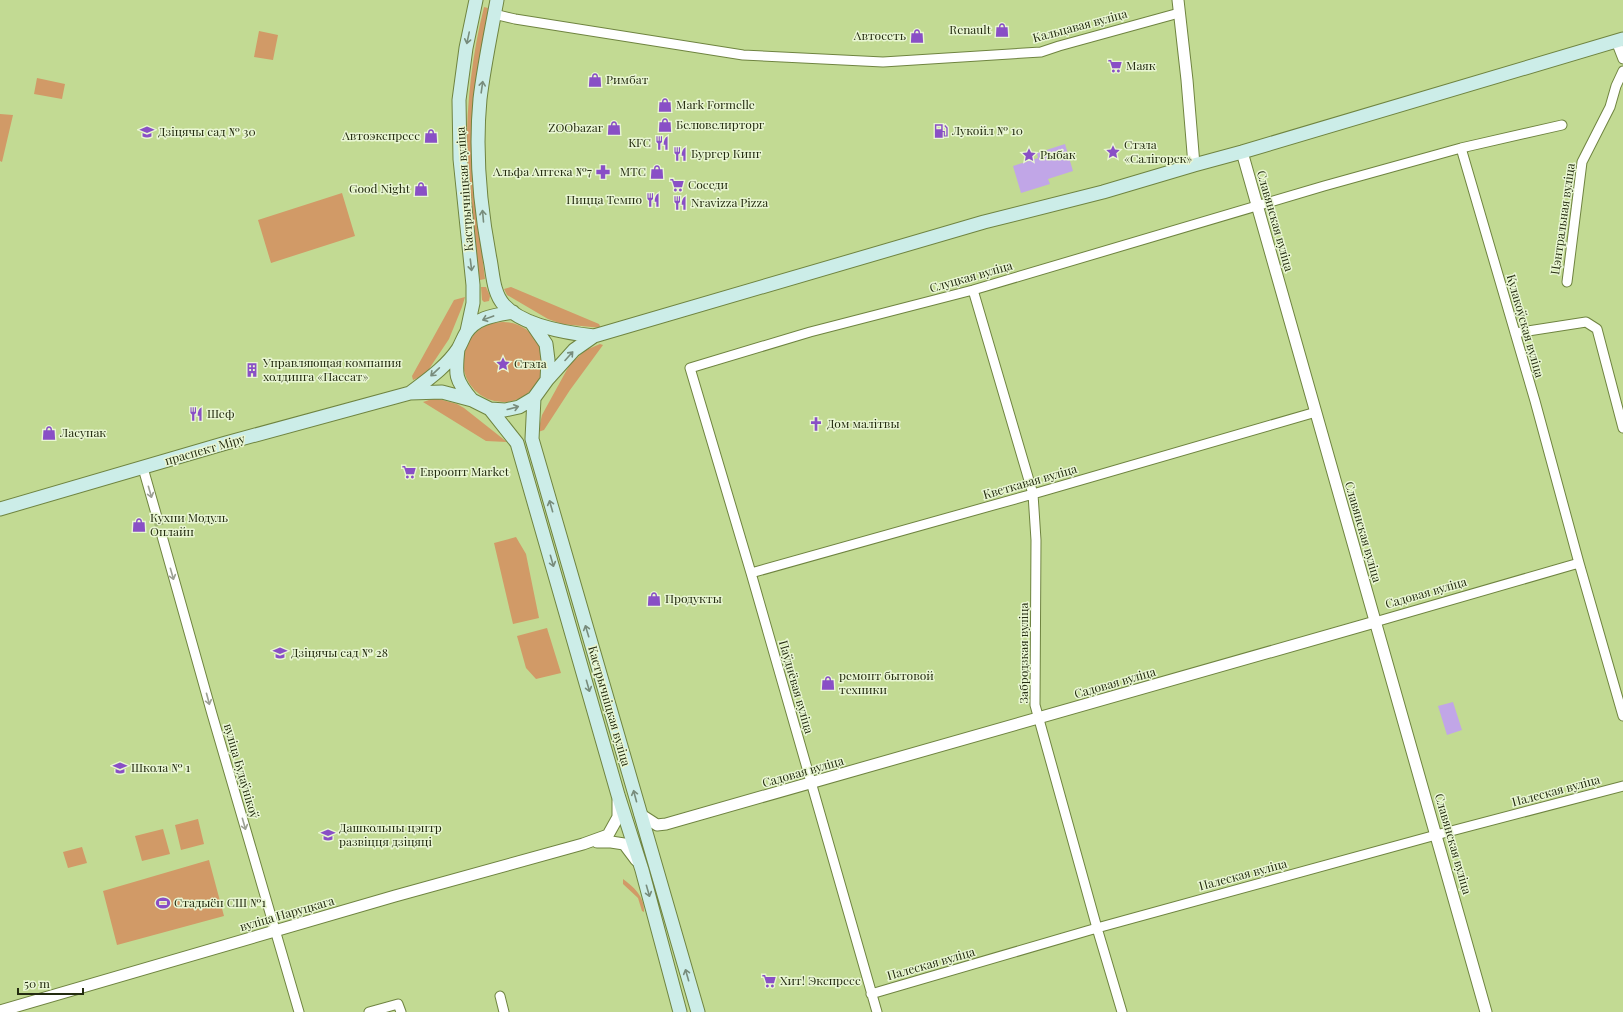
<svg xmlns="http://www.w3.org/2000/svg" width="1623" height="1012" viewBox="0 0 1623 1012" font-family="'Playfair Display',serif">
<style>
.green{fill:#d19a67}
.water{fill:#c1a6e7}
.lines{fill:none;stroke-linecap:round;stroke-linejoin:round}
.minor-tunnel{stroke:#a2b779;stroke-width:9;stroke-dasharray:9 4.5;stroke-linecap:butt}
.minor-casing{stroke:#6f8440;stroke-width:11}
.tertiary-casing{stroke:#6f8440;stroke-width:13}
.secondary-casing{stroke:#6f8440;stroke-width:15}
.minor{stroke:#fff;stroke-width:9}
.tertiary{stroke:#fff;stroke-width:11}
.secondary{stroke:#ccede8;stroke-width:13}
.oneway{stroke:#788c7c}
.oneway2{stroke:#9ca093}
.labels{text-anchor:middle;stroke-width:3;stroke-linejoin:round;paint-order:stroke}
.street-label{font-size:12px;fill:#242c10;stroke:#e9f6d3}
.poi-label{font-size:12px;fill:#242c10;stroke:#e9f6d3;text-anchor:start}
</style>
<rect width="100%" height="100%" fill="#c2da93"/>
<path class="green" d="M 484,7 L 488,8 L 477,84 L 476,204 L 485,279 L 480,280 C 476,251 470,221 468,192 C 464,131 469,66 484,7 Z
M 259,31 L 278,35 L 273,60 L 254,57 Z
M 37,78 L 65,84 L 62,99 L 34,94 Z
M 0,114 L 13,115 L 2,162 L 0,161 Z
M 342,193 L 355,236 L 271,263 L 258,220 Z
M 481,287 L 486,287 L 490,296 L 489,301 L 484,302 L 482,300 Z
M 511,287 L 599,324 L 601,328 L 562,324 L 548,319 L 507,295 L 504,289 Z
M 465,297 L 462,307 L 449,339 L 425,375 L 413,380 L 412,376 L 454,300 Z
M463 362a40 40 0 1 1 80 0a40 40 0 1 1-80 0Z
M 600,344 L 603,345 L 570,390 L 544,430 L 538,432 L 542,415 L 570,364 L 586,350 Z
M 435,398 L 457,404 L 464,408 L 507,442 L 486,441 L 423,402 Z
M 516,537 L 526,554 L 539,618 L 513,624 L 494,543 Z
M 547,628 L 561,673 L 536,679 L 526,668 L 517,636 Z
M 198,819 L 204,844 L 181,850 L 175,825 Z
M 163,829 L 170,854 L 142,861 L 135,836 Z
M 82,847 L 87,863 L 68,868 L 63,852 Z
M 209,860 L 224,916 L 117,945 L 103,891 Z
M 623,879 C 634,887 645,897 644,912 L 642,911 L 638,898 L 623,884 Z"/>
<path class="water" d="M 1065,144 L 1073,171 L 1048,179 L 1050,184 L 1021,193 L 1013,166 L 1038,158 L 1037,153 Z
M 1453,702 L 1462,730 L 1447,735 L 1438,706 Z"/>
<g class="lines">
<path class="minor-tunnel" d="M 157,517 L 162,536"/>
<defs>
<path id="minor" d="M 494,14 L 515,19 L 743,55 L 883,62 L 1041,52 L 1059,46 L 1179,13
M 1616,41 L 1623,59
M 1461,148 L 1535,401 L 1579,563 L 1623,716
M 1567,282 L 1582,162 L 1610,107 L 1616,86 L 1623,71
M 973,290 L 1033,494 L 1036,540 L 1035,705 L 1097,928 L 1122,1012
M 1515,333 L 1586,322 L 1597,329 L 1623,428
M 143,468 L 157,517
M 162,536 L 212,714 L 299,1012
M 751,573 L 1033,494 L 1316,412
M 1375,622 L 1579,563
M 871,994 L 1097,928 L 1436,835 L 1623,786
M 500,996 L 504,1012
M 369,1012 L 398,1004 L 401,1012
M 877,1012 L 751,573 L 690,368 L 810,332 L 973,290 L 1324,186 L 1461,148 L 1562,125"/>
<path id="tertiary" d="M 1178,0 L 1187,80 L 1194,165
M 1242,152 L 1486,1012
M 640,814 L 657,825 L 666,824 L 1375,622
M 597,842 L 611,842 L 624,844 L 636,860
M 0,1011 L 395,896 L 583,844 L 608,835 L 618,817 L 618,801"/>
<path id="secondary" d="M 497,0 C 491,33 484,66 480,99 C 475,152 480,207 490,259 C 493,274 493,293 504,305 C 523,326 567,333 594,336 L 984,222 L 1103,192 L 1194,165 L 1242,152 L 1623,39
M 531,322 L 546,344 L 548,360 L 547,380
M 467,331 L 473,303 L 473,285 L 460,159 L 459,100 L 466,48 L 476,0
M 458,349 C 455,375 455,380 472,400
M 410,393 C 427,380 446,367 458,349 C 461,344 463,338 466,333 C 476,317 496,315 513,312
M 534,398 L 532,439 L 698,1012
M 490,409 L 517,443 L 618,795 L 642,870 L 680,1012
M 0,509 L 226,443 L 410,393 L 442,392 L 472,400 L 490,409 L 505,410 L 519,407 L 534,398 L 547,380 L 574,350 L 594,336"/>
</defs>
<use href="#minor" class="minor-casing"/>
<use href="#tertiary" class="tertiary-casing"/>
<use href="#secondary" class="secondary-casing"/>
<use href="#minor" class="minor"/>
<use href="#tertiary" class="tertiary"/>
<use href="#secondary" class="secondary"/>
</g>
<defs><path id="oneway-shaft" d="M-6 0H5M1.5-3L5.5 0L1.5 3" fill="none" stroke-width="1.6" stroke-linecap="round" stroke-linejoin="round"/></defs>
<g class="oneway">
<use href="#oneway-shaft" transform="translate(468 38) rotate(102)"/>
<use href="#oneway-shaft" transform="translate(482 87) rotate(-82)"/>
<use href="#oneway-shaft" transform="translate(483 216) rotate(-95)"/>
<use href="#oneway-shaft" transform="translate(471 265) rotate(83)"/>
<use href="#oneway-shaft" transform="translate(488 318) rotate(160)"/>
<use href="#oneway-shaft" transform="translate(569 356) rotate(-48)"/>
<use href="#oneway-shaft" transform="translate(435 372) rotate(137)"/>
<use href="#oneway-shaft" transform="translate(513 408) rotate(-15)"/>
<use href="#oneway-shaft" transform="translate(551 506) rotate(-106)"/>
<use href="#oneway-shaft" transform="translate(552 561) rotate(74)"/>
<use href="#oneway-shaft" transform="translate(587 631) rotate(-107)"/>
<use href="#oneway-shaft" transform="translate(588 686) rotate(74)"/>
<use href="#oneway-shaft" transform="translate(635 796) rotate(-105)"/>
<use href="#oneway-shaft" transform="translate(648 891) rotate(74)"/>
<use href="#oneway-shaft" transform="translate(687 975) rotate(-106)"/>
</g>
<g class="oneway2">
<use href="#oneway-shaft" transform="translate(150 492) rotate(74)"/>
<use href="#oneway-shaft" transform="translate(172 574) rotate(74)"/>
<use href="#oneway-shaft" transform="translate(208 699) rotate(75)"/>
<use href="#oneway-shaft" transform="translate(244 824) rotate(74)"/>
</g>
<defs>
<symbol id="shop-bare" viewBox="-9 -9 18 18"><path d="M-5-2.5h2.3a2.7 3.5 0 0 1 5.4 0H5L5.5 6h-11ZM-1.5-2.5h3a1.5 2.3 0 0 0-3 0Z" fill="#894fc6" stroke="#e9f6d3" stroke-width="2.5" paint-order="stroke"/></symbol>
<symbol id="supermarket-bare" viewBox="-9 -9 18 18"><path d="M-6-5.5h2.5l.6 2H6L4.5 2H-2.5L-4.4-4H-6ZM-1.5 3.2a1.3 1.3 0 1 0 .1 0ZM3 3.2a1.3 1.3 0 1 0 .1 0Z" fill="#894fc6" stroke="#e9f6d3" stroke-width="2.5" paint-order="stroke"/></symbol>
<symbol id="fuel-bare" viewBox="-9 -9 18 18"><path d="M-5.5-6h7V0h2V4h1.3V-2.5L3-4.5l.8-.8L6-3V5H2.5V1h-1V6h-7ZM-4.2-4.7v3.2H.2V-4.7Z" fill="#894fc6" stroke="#e9f6d3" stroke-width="2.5" paint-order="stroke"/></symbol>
<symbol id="school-bare" viewBox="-9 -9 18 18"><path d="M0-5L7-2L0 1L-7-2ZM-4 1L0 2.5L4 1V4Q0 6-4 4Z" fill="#894fc6" stroke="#e9f6d3" stroke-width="2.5" paint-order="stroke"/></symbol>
<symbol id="restaurant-bare" viewBox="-9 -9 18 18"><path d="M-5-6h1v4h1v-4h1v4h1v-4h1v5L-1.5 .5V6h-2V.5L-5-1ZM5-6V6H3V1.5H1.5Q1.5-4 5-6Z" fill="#894fc6" stroke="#e9f6d3" stroke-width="2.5" paint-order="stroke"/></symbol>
<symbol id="sight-bare" viewBox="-9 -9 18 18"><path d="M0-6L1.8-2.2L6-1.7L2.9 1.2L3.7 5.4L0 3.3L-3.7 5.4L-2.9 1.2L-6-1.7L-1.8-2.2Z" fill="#894fc6" stroke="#e9f6d3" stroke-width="2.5" paint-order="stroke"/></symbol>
<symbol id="pharmacy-bare" viewBox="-9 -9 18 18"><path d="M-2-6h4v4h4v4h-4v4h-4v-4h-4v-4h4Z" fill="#894fc6" stroke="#e9f6d3" stroke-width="2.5" paint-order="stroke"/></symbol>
<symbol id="building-bare" viewBox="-9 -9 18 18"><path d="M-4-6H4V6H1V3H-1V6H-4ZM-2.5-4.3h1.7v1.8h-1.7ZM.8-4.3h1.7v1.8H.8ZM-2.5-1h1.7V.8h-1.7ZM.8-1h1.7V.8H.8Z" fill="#894fc6" stroke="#e9f6d3" stroke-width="2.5" paint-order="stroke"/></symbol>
<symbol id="church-bare" viewBox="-9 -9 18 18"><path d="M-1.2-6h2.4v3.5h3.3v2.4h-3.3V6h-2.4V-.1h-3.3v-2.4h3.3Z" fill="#894fc6" stroke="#e9f6d3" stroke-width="2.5" paint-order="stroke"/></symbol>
<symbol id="stadium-bare" viewBox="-9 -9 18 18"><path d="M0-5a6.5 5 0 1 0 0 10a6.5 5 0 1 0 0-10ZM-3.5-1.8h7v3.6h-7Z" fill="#894fc6" stroke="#e9f6d3" stroke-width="2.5" paint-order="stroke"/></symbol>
</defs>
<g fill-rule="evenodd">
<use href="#shop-bare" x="992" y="20" width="20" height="20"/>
<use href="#shop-bare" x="907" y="26" width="20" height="20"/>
<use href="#supermarket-bare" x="1105" y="56" width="20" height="20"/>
<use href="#shop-bare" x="585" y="70" width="20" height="20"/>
<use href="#shop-bare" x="655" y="95" width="20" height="20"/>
<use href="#shop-bare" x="655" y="115" width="20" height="20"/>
<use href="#shop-bare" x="604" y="118" width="20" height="20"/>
<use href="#fuel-bare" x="931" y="121" width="20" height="20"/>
<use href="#school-bare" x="137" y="122" width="20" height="20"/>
<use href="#shop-bare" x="421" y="126" width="20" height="20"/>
<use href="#restaurant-bare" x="652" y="133" width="20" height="20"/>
<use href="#sight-bare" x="1103" y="142" width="20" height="20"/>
<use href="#restaurant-bare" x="670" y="144" width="20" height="20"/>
<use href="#sight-bare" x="1019" y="145" width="20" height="20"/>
<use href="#pharmacy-bare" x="593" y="162" width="20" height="20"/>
<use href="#shop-bare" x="647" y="162" width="20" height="20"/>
<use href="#supermarket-bare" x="667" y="175" width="20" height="20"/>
<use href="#shop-bare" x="411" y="179" width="20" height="20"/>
<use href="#restaurant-bare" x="643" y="190" width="20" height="20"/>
<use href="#restaurant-bare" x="670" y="193" width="20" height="20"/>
<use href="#sight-bare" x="493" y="354" width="20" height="20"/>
<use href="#building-bare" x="242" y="360" width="20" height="20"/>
<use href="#restaurant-bare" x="186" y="404" width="20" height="20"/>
<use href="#church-bare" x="806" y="414" width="20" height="20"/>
<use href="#shop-bare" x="39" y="423" width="20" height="20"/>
<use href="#supermarket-bare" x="399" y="462" width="20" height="20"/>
<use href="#shop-bare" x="129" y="515" width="20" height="20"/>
<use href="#shop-bare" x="644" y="589" width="20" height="20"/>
<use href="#school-bare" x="270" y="643" width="20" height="20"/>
<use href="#shop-bare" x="818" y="673" width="20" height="20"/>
<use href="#school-bare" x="110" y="758" width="20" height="20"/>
<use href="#school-bare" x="318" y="825" width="20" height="20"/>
<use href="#stadium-bare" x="153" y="893" width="20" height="20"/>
<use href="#supermarket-bare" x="759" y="971" width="20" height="20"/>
</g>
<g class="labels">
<g class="street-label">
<text transform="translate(1080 26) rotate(-15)" y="4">Кальцавая вуліца</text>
<text transform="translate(465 189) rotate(-94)" y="4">Кастрычніцкая вуліца</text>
<text transform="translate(1563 219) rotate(-82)" y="4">Цэнтральная вуліца</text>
<text transform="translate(1275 221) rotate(74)" y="4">Славянская вуліца</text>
<text transform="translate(971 277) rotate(-16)" y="4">Слуцкая вуліца</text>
<text transform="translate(1525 326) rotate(74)" y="4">Кулакоўская вуліца</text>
<text transform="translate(205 450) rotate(-16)" y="4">праспект Міру</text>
<text transform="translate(1030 482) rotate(-16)" y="4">Кветкавая вуліца</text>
<text transform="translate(1363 532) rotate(74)" y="4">Славянская вуліца</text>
<text transform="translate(1426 593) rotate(-16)" y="4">Садовая вуліца</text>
<text transform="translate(1024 653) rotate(-90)" y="4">Забродзкая вуліца</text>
<text transform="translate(1115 683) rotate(-16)" y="4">Садовая вуліца</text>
<text transform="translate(796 687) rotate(74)" y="4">Паўднёвая вуліца</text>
<text transform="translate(609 706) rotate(74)" y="4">Кастрычніцкая вуліца</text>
<text transform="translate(241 771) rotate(74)" y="4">вуліца Будаўнікоў</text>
<text transform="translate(803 772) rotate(-16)" y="4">Садовая вуліца</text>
<text transform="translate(1556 791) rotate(-15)" y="4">Палеская вуліца</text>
<text transform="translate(1453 844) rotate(74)" y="4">Славянская вуліца</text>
<text transform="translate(1243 875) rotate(-15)" y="4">Палеская вуліца</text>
<text transform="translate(287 914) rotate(-16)" y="4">вуліца Наруцкага</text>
<text transform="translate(931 964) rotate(-16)" y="4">Палеская вуліца</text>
</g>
<g class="poi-label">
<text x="991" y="34" text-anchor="end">Renault</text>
<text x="906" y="40" text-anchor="end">Автосеть</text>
<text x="1126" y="70">Маяк</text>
<text x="606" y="84">Римбат</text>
<text x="676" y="109">Mark Formelle</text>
<text x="676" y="129">Белювелирторг</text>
<text x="603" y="132" text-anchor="end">ZOObazar</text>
<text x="952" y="135">Лукойл № 10</text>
<text x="158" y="136">Дзіцячы сад № 30</text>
<text x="420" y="140" text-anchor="end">Автоэкспресс</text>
<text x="651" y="147" text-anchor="end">KFC</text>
<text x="1124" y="149">Стэла<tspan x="1124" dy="14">«Салігорск»</tspan></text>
<text x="691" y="158">Бургер Кинг</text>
<text x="1040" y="159">Рыбак</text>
<text x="592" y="176" text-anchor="end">Альфа Аптека №7</text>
<text x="646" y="176" text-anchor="end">МТС</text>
<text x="688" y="189">Соседи</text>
<text x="410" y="193" text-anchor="end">Good Night</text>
<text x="642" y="204" text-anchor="end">Пицца Темпо</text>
<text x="691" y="207">Nravizza Pizza</text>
<text x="263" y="367">Управляющая компания<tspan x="263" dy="14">холдинга «Пассат»</tspan></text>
<text x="514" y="368">Стэла</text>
<text x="207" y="418">Шеф</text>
<text x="827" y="428">Дом малітвы</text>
<text x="60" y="437">Ласунак</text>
<text x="420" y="476">Евроопт Market</text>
<text x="150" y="522">Кухни Модуль<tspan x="150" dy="14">Онлайн</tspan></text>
<text x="665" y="603">Продукты</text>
<text x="291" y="657">Дзіцячы сад № 28</text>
<text x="839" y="680">ремонт бытовой<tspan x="839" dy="14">техники</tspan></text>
<text x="131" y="772">Школа № 1</text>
<text x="339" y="832">Дашкольны цэнтр<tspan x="339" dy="14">развіцця дзіцяці</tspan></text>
<text x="174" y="907">Стадыён СШ №1</text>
<text x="780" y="985">Хит! Экспресс</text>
</g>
</g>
<path d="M18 988v6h65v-6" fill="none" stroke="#242c10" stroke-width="2"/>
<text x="24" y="988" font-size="12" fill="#242c10" stroke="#e9f6d3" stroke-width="3" paint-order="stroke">50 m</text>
</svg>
